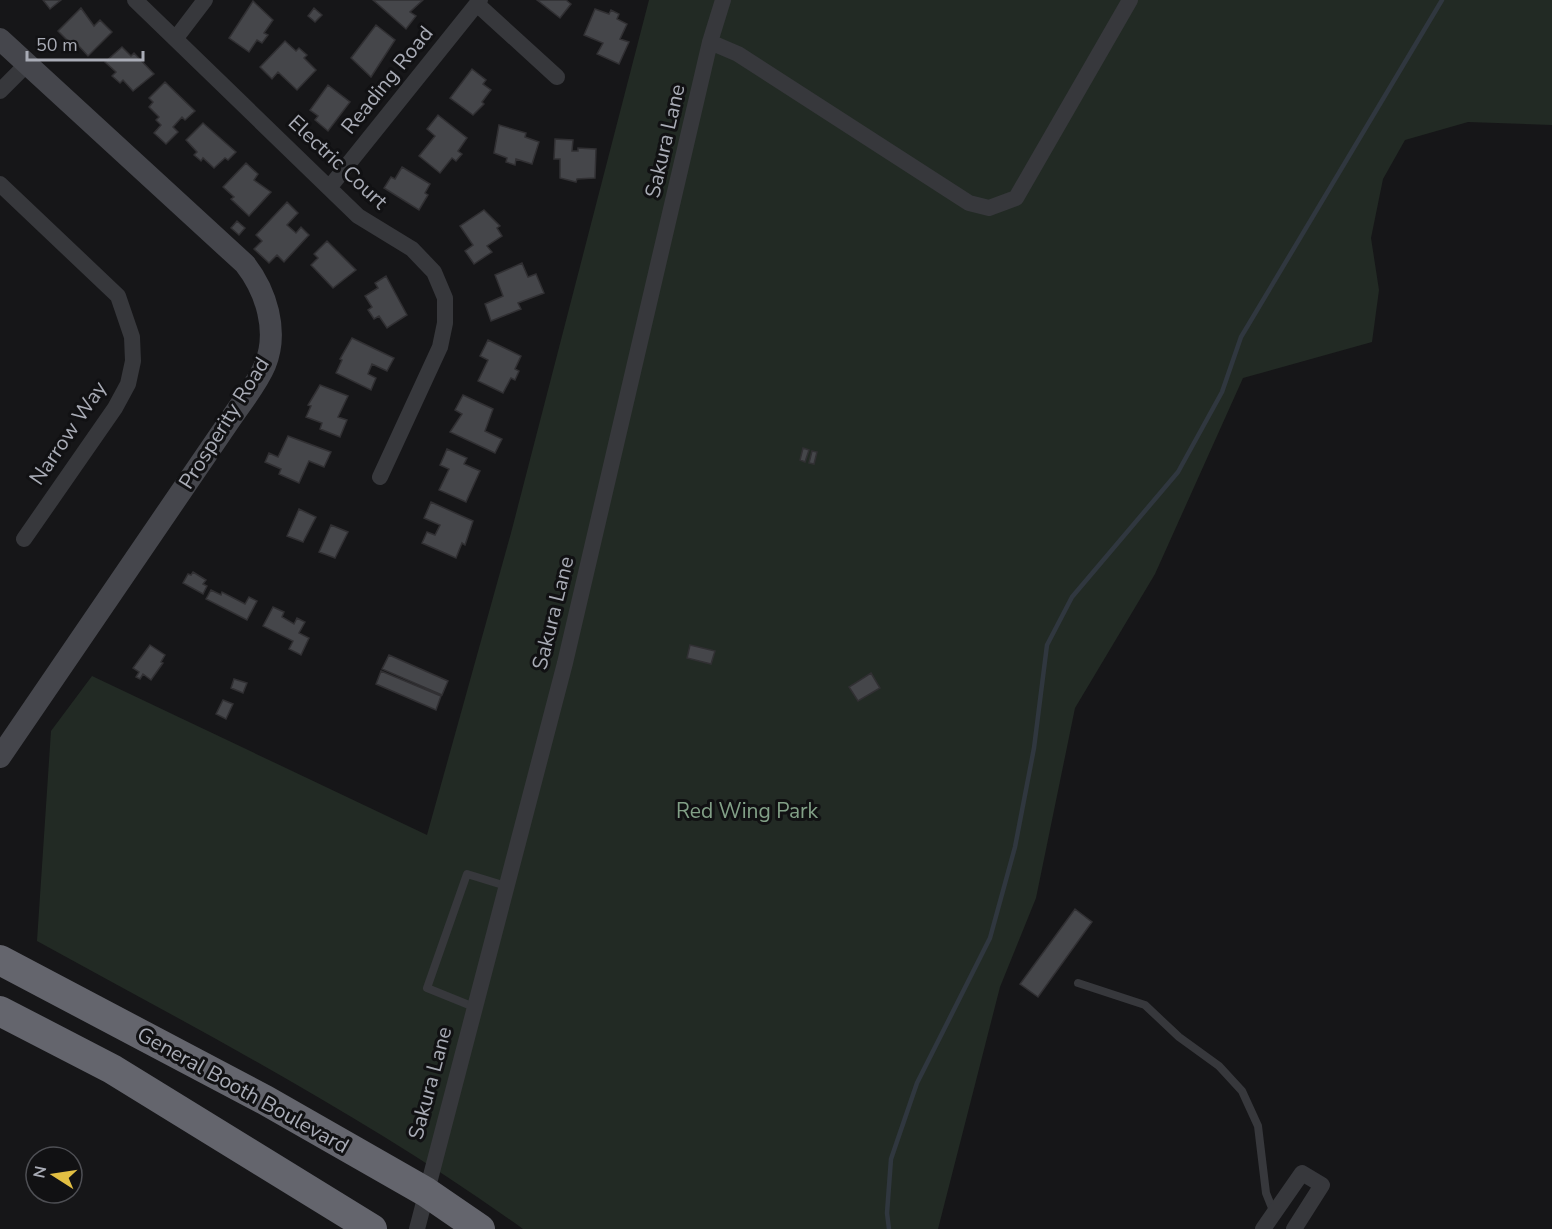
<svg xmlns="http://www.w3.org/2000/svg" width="1552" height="1229" viewBox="0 0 1552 1229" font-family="'Nunito Sans',sans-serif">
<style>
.green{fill:#222a24}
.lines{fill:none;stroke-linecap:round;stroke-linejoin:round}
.stream{stroke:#30373f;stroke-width:4.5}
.building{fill:#45464a;stroke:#313033;stroke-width:1.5}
.lane{stroke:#37383c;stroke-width:8}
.street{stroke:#37383c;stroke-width:16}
.secondary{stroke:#45464c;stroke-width:22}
.highway{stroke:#64656d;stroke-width:30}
.labels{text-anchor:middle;stroke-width:6;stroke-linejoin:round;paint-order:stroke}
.street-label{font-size:21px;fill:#a9acb6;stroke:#111113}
.park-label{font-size:21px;fill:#82a087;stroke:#111113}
</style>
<rect width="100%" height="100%" fill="#161618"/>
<path class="green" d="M 649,0 L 1552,0 L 1552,125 L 1468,122 L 1405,140 L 1383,179 L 1371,238 L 1379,290 L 1372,342 L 1243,378 L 1155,574 L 1075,708 L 1036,898 L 1000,987 L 938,1229 L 523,1229 C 370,1119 201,1031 37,941 L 51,731 L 92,676 L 427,835 L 511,533 Z"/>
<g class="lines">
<path class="stream" d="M 889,1229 L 887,1213 L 891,1159 L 917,1083 L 990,938 L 1015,847 L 1034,748 L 1047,645 L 1072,597 L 1178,472 L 1222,392 L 1241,337 L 1442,0"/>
</g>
<path class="building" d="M 43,0 L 61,0 L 50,9 Z
M 373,0 L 423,0 L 410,12 L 416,16 L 406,29 Z
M 537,0 L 566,0 L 571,4 L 560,18 Z
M 253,1 L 273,20 L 264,33 L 268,35 L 262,43 L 257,40 L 249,52 L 229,38 Z
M 81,8 L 94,26 L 100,20 L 112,32 L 88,56 L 78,45 L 75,48 L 58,31 Z
M 314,8 L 322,15 L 315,22 L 308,16 Z
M 595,9 L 609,14 L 611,10 L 619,14 L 617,19 L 627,24 L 620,39 L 629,42 L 619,64 L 597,54 L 603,43 L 584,35 Z
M 376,25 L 395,40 L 371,77 L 351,58 Z
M 285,41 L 296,51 L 299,48 L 307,55 L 304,58 L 316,70 L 297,90 L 278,72 L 272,79 L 260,67 Z
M 122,47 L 131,56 L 134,53 L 154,74 L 133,91 L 123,80 L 120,83 L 112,76 L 116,72 L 105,62 Z
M 472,69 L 486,80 L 483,84 L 491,90 L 482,102 L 484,104 L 473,115 L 450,98 Z
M 165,82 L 195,111 L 185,120 L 182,117 L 173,127 L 178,132 L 166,144 L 154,133 L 161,125 L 156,120 L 159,117 L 149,107 L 153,102 L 149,98 Z
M 328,85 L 350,102 L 328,131 L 315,120 L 318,116 L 310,110 Z
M 438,115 L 467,138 L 458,151 L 462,154 L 456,161 L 452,158 L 440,173 L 419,156 L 435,136 L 427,129 Z
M 203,123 L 236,152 L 228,160 L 225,158 L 214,168 L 203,158 L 201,161 L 194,155 L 197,152 L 186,140 Z
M 499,125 L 526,133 L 525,137 L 539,142 L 532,164 L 516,159 L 515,165 L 506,162 L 507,158 L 494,153 Z
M 555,139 L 573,140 L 572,151 L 578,151 L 578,148 L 596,149 L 595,178 L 577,179 L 576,182 L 560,178 L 560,159 L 554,159 Z
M 246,163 L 258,174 L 254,180 L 271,192 L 249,216 L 231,199 L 234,197 L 223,187 Z
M 402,167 L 430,184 L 425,193 L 428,195 L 419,210 L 384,188 L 391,177 L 395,179 Z
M 287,202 L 298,213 L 287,225 L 296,233 L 301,227 L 309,235 L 284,262 L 277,255 L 269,263 L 254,249 L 262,241 L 256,235 Z
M 484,210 L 500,226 L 497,228 L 502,236 L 487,246 L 492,252 L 474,264 L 465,251 L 473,245 L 460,226 Z
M 237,221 L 245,228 L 239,235 L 231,228 Z
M 327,241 L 356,270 L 333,288 L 311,265 L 318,258 L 314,254 Z
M 522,263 L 528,277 L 536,274 L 544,293 L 518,303 L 521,309 L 491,321 L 485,304 L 503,296 L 495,275 Z
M 386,276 L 407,315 L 387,328 L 379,316 L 374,319 L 368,310 L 372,307 L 365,296 L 378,288 L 375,283 Z
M 352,338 L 394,358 L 387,371 L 372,364 L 368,374 L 376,378 L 371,390 L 336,373 L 342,360 L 340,359 Z
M 488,340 L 521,356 L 515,369 L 519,371 L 515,380 L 511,378 L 503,393 L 478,381 L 488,360 L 480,356 Z
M 320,385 L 348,396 L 338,417 L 347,420 L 340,437 L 320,429 L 322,423 L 306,417 L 311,406 L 308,405 Z
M 463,395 L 493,409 L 485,431 L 502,439 L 495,453 L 450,432 L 462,414 L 455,410 Z
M 288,436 L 331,452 L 324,467 L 309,461 L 299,483 L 279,474 L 281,469 L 265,462 L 269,453 L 278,457 Z
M 803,448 L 809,450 L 805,462 L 800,460 Z
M 447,449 L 467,458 L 464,464 L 480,471 L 466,502 L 439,490 L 449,469 L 440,465 Z
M 812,451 L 817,452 L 814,464 L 809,463 Z
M 431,502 L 473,521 L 465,545 L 462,543 L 456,558 L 422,543 L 427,532 L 435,535 L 440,525 L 424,518 Z
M 299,509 L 316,517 L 303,542 L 287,536 Z
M 331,525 L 348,532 L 335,558 L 319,552 Z
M 193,572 L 206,580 L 203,584 L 207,586 L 203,594 L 183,583 L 188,574 L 191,575 Z
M 211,590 L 221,595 L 222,592 L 245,604 L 249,597 L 257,601 L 247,620 L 206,599 Z
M 273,607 L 284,612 L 282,617 L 294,624 L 297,618 L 305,622 L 299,633 L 309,638 L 301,655 L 289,649 L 293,641 L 263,626 Z
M 150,645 L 165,655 L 161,662 L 163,663 L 151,680 L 143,674 L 140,679 L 136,677 L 139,672 L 133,668 Z
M 690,645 L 715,651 L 711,664 L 687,658 Z
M 389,655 L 448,681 L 442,695 L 382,669 Z
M 381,671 L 441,696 L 436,710 L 376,684 Z
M 871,673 L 880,688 L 858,701 L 849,687 Z
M 234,679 L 247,683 L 243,693 L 231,688 Z
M 223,700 L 233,704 L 226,719 L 216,714 Z
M 1075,909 L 1092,922 L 1038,997 L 1020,984 Z"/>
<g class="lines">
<path class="lane" d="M 1078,983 L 1145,1005 L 1179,1037 L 1219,1066 L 1242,1091 L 1258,1126 L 1266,1193 L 1274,1213
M 474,1007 L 427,988 L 467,874 L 506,886"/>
<path class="street" d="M 135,0 L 358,216 L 412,249 L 434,272 L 445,298 L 445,323 L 440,347 L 380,477
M 477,4 L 557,77
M 176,38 L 205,0
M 710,42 L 738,54 L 969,203 L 989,208 L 1016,198 L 1130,0
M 0,91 L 27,64
M 0,184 L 118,296 L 132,337 L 133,361 L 128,384 L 115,408 L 24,539
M 329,188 L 480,0
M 417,1229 L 565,663 L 710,42 L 723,0
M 1263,1229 L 1302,1173 L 1322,1185 L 1294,1229"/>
<path class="secondary" d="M 0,39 L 245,264 C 266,291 279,331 265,365 C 257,384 242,402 230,420 L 0,757"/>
<path class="highway" d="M 0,960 L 265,1100 L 426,1192 L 480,1229
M 0,1011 L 112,1069 L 372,1229"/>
</g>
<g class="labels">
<g class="street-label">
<text transform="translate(387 80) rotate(-51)" y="7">Reading Road</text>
<text transform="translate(665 141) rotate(-77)" y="7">Sakura Lane</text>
<text transform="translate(338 162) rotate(43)" y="7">Electric Court</text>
<text transform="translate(224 423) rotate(-58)" y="7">Prosperity Road</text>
<text transform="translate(68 433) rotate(-56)" y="7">Narrow Way</text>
<text transform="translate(553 613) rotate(-76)" y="7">Sakura Lane</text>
<text transform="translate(430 1083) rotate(-75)" y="7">Sakura Lane</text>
<text transform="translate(243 1090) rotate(29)" y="7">General Booth Boulevard</text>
</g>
<g class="park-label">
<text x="747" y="818">Red Wing Park</text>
</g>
</g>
<g transform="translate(54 1175) rotate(282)"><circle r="28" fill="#111113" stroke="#4e4f54" stroke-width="1.5"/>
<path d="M0-4.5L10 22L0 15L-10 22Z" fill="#e2bf43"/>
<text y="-9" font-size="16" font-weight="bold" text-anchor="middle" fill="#a9acb6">N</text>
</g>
<path d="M27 51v9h116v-9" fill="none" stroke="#a9acb6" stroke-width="3"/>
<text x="36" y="51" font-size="18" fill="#a9acb6" stroke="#111113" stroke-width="4.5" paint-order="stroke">50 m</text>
</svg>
